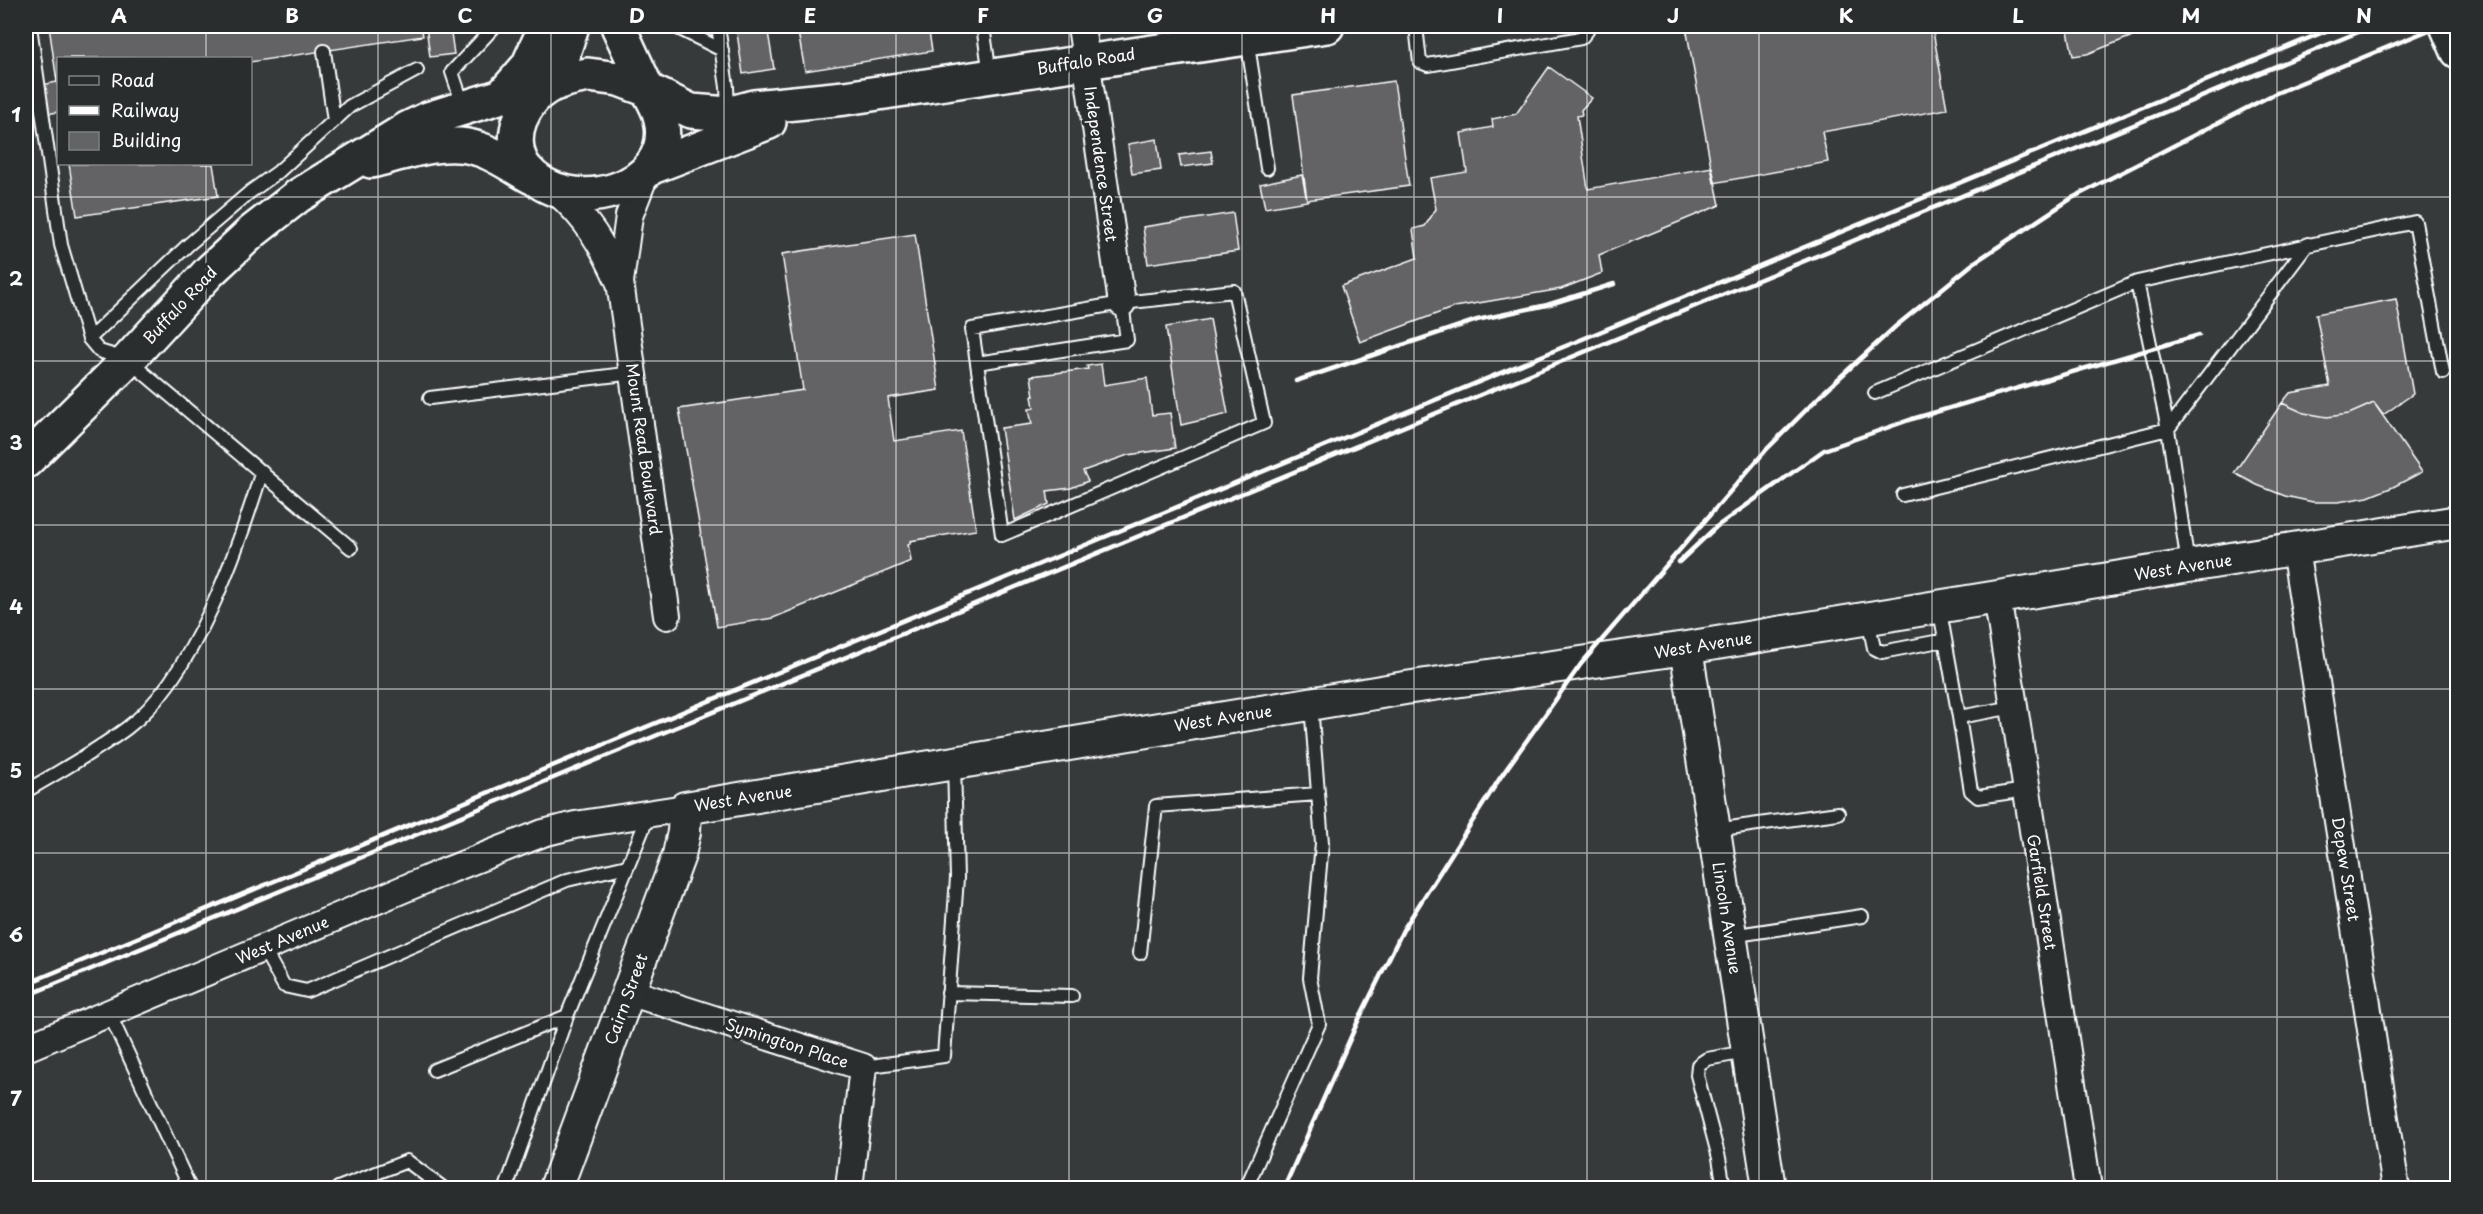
<svg xmlns="http://www.w3.org/2000/svg" width="2483" height="1214" viewBox="0 0 2483 1214" font-family="'Playpen Sans',sans-serif">
<style>
.building{fill:#636465;stroke:#fff;stroke-width:1.5}
.lines{fill:none;stroke-linecap:round;stroke-linejoin:round}
.service-casing{stroke:#fff;stroke-width:16}
.minor-casing{stroke:#fff;stroke-width:30}
.tertiary-casing{stroke:#fff;stroke-width:36}
.secondary-casing{stroke:#fff;stroke-width:38}
.service{stroke:#2a2d2e;stroke-width:12}
.minor{stroke:#2a2d2e;stroke-width:26}
.tertiary{stroke:#2a2d2e;stroke-width:32}
.secondary{stroke:#2a2d2e;stroke-width:33}
.rail{stroke:#fff;stroke-width:4.5}
.grid{fill:none;stroke:#fff;stroke-width:1.5;stroke-opacity:0.55}
.labels{text-anchor:middle;stroke-width:6;stroke-linejoin:round;paint-order:stroke}
.street-label{font-size:16px;fill:#fff;stroke:#2a2d2e}
.neatline{fill:none;stroke:#fff;stroke-width:2}
.grid-label{font-size:20px;text-anchor:middle;font-weight:bold;fill:#fff}
</style>
<rect width="100%" height="100%" fill="#373a3b"/>
<filter id="ink" filterUnits="userSpaceOnUse"><feTurbulence type="fractalNoise" baseFrequency=".0167" numOctaves="2"/><feDisplacementMap in="SourceGraphic" scale="12" xChannelSelector="R" yChannelSelector="G"/><feConvolveMatrix kernelMatrix="1 2 1 2 8 2 1 2 1" color-interpolation-filters="sRGB"/></filter>
<g filter="url(#ink)">
<path class="building" d="M 49,26 L 421,26 L 423,36 L 250,62 L 250,58 L 58,58 L 58,112 L 46,114 L 42,85 L 57,82 Z
M 426,26 L 450,26 L 454,54 L 430,57 Z
M 736,26 L 767,26 L 774,69 L 743,74 Z
M 832,26 L 928,26 L 932,51 L 805,71 L 798,32 Z
M 1692,26 L 1932,26 L 1947,109 L 1822,132 L 1828,162 L 1714,183 L 1686,27 Z
M 2067,26 L 2158,26 L 2087,54 L 2073,56 Z
M 1549,67 L 1592,98 L 1581,110 L 1582,115 L 1577,116 L 1588,189 L 1712,167 L 1720,205 L 1599,255 L 1602,273 L 1561,289 L 1455,307 L 1360,342 L 1341,286 L 1417,258 L 1413,229 L 1425,226 L 1436,209 L 1430,178 L 1467,172 L 1461,133 L 1493,127 L 1492,119 L 1516,114 Z
M 1394,81 L 1409,186 L 1307,200 L 1293,95 Z
M 1157,139 L 1161,170 L 1132,174 L 1128,144 Z
M 1211,151 L 1213,163 L 1181,167 L 1179,155 Z
M 69,164 L 213,164 L 218,196 L 77,216 Z
M 1302,175 L 1307,201 L 1265,208 L 1260,184 Z
M 1233,213 L 1238,251 L 1148,264 L 1143,227 Z
M 915,234 L 939,390 L 888,398 L 894,441 L 961,431 L 976,530 L 910,541 L 910,544 L 908,544 L 911,561 L 773,618 L 717,627 L 679,409 L 803,390 L 782,254 Z
M 2396,299 L 2413,394 L 2383,415 L 2374,403 L 2349,414 L 2327,417 L 2304,413 L 2282,403 L 2290,393 L 2330,386 L 2316,314 Z
M 1210,319 L 1228,414 L 1181,425 L 1166,327 Z
M 1101,364 L 1104,385 L 1147,378 L 1152,415 L 1170,413 L 1175,448 L 1128,455 L 1083,471 L 1088,481 L 1071,488 L 1047,491 L 1049,504 L 1015,520 L 1001,428 L 1032,424 L 1029,409 L 1034,408 L 1032,396 L 1034,396 L 1031,376 L 1088,369 L 1087,366 Z
M 2282,403 L 2304,413 L 2327,417 L 2349,414 L 2374,403 L 2422,472 L 2393,487 L 2368,497 L 2338,502 L 2313,502 L 2285,496 L 2257,485 L 2234,473 Z"/>
<g class="lines">
<defs>
<path id="service" d="M 30,26 L 61,245 L 89,339
M 674,26 L 722,50
M 718,26 L 727,87 L 728,114
M 983,26 L 990,75
M 1416,26 L 1420,62 L 1428,65 L 1581,38 L 1587,31 L 1586,26
M 1247,39 L 1267,168
M 324,51 L 334,121
M 463,105 L 452,72 L 495,26
M 977,363 L 972,329 L 1122,303 L 1234,291 L 1264,423 L 1002,535 L 977,363 L 1127,340 L 1122,303
M 1875,393 L 2137,282
M 430,398 L 633,373
M 2168,429 L 2137,282 L 2415,222 L 2443,372
M 2168,429 L 2308,244
M 1903,495 L 2168,429 L 2188,565
M 351,548 L 128,360 L 99,351 L 89,339 L 188,245 L 250,192 L 278,172 L 350,106 L 417,70
M 1939,606 L 1959,717
M 1868,619 L 1874,648 L 1882,652 L 1945,640
M 2014,707 L 1959,717 L 1971,791 L 1978,797 L 2026,790
M 26,791 C 59,772 96,751 127,728 C 194,678 238,549 262,471
M 1715,830 L 1838,813
M 1731,936 L 1862,916
M 263,948 L 284,986 L 307,991 L 567,880 L 627,866
M 1140,953 L 1156,806 L 1318,794
M 948,993 L 1072,996
M 109,1013 L 190,1188
M 863,1067 L 944,1056 L 957,878 L 954,764
M 434,1070 L 567,1016
M 338,1188 L 407,1161 L 443,1188
M 506,1188 L 567,1016 L 649,814
M 1246,1188 L 1319,1024 L 1310,978 L 1322,843 L 1311,705
M 1724,1188 L 1719,1158 L 1697,1075 L 1698,1065 L 1707,1059 L 1746,1052"/>
<path id="minor" d="M 1081,26 L 1122,303
M 646,172 L 629,216 L 620,282 L 667,616
M 556,191 C 587,218 603,245 619,281
M 2295,549 L 2396,1188
M 1997,596 L 2088,1188
M 629,992 L 863,1067 L 849,1188
M 26,1048 L 444,872 L 543,833 L 575,825 L 685,808"/>
<path id="tertiary" d="M 1686,648 L 1769,1188
M 556,1188 L 679,855 L 684,832 L 685,808 L 1405,688 L 1686,648 L 2458,522"/>
<path id="secondary" d="M 618,26 L 647,89
M 2447,26 L 2458,51
M 588,75 L 619,79 L 648,90 C 653,99 659,109 661,119 C 677,190 567,221 525,168 C 515,155 514,135 520,120 C 534,87 555,81 588,75 Z
M 540,90 L 562,56 L 572,26
M 648,90 L 691,111 L 728,114 L 754,107 L 845,98 L 1327,26
M 502,96 L 528,66 L 546,26
M 371,161 C 404,153 445,137 479,149 C 498,155 515,168 532,177
M 649,168 L 769,122
M 26,461 L 128,360 L 210,271 L 252,232 L 298,196 L 407,129 L 428,119 L 502,96 L 539,91"/>
</defs>
<use href="#service" class="service-casing"/>
<use href="#minor" class="minor-casing"/>
<use href="#tertiary" class="tertiary-casing"/>
<use href="#secondary" class="secondary-casing"/>
<use href="#service" class="service"/>
<use href="#minor" class="minor"/>
<use href="#tertiary" class="tertiary"/>
<use href="#secondary" class="secondary"/>
<path class="rail" d="M 1296,381 L 1477,320 L 1547,305 L 1614,284
M 1679,562 L 1716,527 L 1824,450 L 1912,419 L 2199,335
M 26,984 L 2338,26
M 26,996 L 2373,26
M 1284,1188 L 1358,1021 L 1403,930 L 1500,778 L 1581,664 L 1766,450 L 1825,391 L 1896,326 L 1975,262 L 2072,198 L 2274,94 L 2439,26"/>
</g>
</g>
<path class="grid" d="M 206,26 L 206,58M 378,26 L 378,1188M 551,26 L 551,1188M 724,26 L 724,1188M 896,26 L 896,1188M 1069,26 L 1069,1188M 1242,26 L 1242,1188M 1414,26 L 1414,1188M 1587,26 L 1587,1188M 1759,26 L 1759,1188M 1932,26 L 1932,1188M 2105,26 L 2105,1188M 2277,26 L 2277,1188M 206,164 L 206,1188M 26,197 L 2458,197M 26,361 L 2458,361M 26,525 L 2458,525M 26,689 L 2458,689M 26,853 L 2458,853M 26,1017 L 2458,1017"/>
<g class="labels">
<g class="street-label">
<text transform="translate(1086 61) rotate(-9)" y="6">Buffalo Road</text>
<text transform="translate(1101 164) rotate(82)" y="6">Independence Street</text>
<text transform="translate(180 305) rotate(-47)" y="6">Buffalo Road</text>
<text transform="translate(644 449) rotate(82)" y="6">Mount Read Boulevard</text>
<text transform="translate(2183 567) rotate(-9)" y="6">West Avenue</text>
<text transform="translate(1703 645) rotate(-9)" y="6">West Avenue</text>
<text transform="translate(1223 718) rotate(-9)" y="6">West Avenue</text>
<text transform="translate(743 798) rotate(-9)" y="6">West Avenue</text>
<text transform="translate(2346 869) rotate(81)" y="6">Depew Street</text>
<text transform="translate(2042 892) rotate(81)" y="6">Garfield Street</text>
<text transform="translate(1727 918) rotate(81)" y="6">Lincoln Avenue</text>
<text transform="translate(282 940) rotate(-23)" y="6">West Avenue</text>
<text transform="translate(626 999) rotate(-70)" y="6">Cairn Street</text>
<text transform="translate(787 1043) rotate(18)" y="6">Symington Place</text>
</g>
</g>
<rect width="2483" height="1214" fill="none" stroke="#2a2d2e" stroke-width="66"/>
<rect x="57" y="57" width="195" height="108" fill="#2a2d2e" stroke="#7f8182" stroke-width="1.5"/>
<rect x="69" y="76" width="30" height="9" fill="#2a2d2e" stroke="#7f8182" stroke-width="1.5"/>
<text x="111" y="87" font-size="18" fill="#ffffff">Road</text>
<rect x="69" y="106" width="30" height="9" fill="#ffffff" stroke="#7f8182" stroke-width="1.5"/>
<text x="111" y="117" font-size="18" fill="#ffffff">Railway</text>
<rect x="69" y="132" width="30" height="18" fill="#636465" stroke="#7f8182" stroke-width="1.5"/>
<text x="111" y="147" font-size="18" fill="#ffffff">Building</text>
<rect x="33" y="33" width="2417" height="1148" class="neatline"/>
<g class="grid-label">
<text x="119" y="23">A</text>
<text x="292" y="23">B</text>
<text x="465" y="23">C</text>
<text x="637" y="23">D</text>
<text x="810" y="23">E</text>
<text x="983" y="23">F</text>
<text x="1155" y="23">G</text>
<text x="1328" y="23">H</text>
<text x="1500" y="23">I</text>
<text x="1673" y="23">J</text>
<text x="1846" y="23">K</text>
<text x="2018" y="23">L</text>
<text x="2191" y="23">M</text>
<text x="2364" y="23">N</text>
<text x="16" y="122">1</text>
<text x="16" y="286">2</text>
<text x="16" y="450">3</text>
<text x="16" y="614">4</text>
<text x="16" y="778">5</text>
<text x="16" y="942">6</text>
<text x="16" y="1106">7</text>
</g>
</svg>
